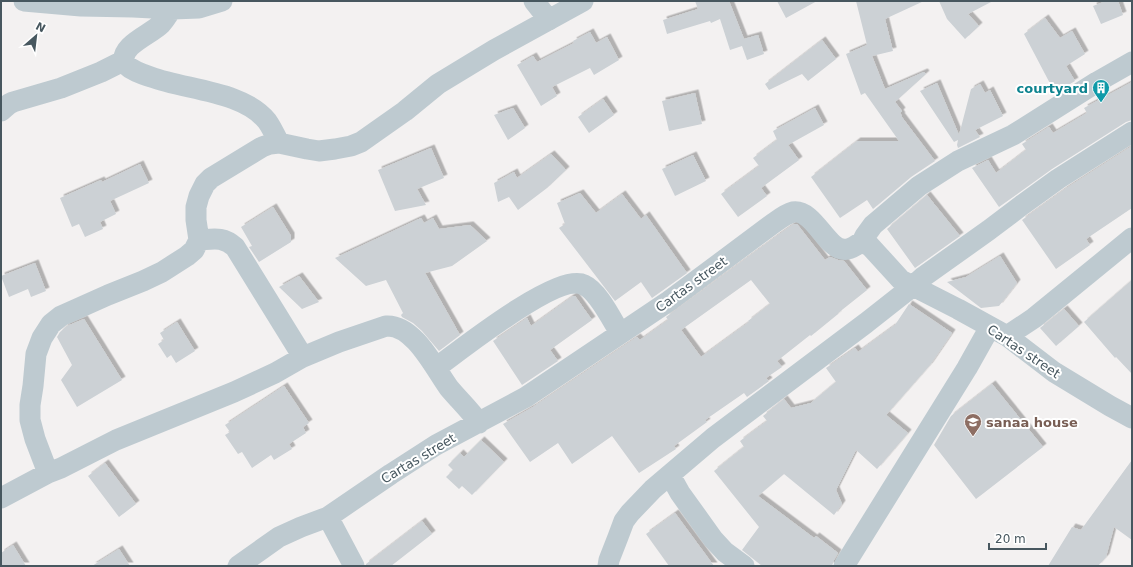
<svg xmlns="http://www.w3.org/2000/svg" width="1133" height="567" viewBox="0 0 1133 567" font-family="'DejaVu Sans',sans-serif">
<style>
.building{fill:#ccd1d5;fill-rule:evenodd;filter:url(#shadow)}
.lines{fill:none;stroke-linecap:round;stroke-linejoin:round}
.minor{stroke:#becad0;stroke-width:21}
.labels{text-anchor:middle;stroke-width:4;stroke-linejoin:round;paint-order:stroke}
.culture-label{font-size:13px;font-weight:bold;fill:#0d838f;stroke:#fff;text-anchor:end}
.street-label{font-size:13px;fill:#47575f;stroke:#fff}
.education-label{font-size:13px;font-weight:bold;fill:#785e54;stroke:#fff;text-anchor:start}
</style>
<defs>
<filter id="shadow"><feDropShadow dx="3.5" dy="-3.5" stdDeviation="0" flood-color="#0004"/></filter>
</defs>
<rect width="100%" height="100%" fill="#f3f1f1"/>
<path class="building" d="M 695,1 L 729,1 L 744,39 L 758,35 L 764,54 L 747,60 L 742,46 L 730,50 L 720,19 L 711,23 L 710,21 L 667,34 L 663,20 L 698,9 Z
M 777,1 L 817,1 L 786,18 Z
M 856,1 L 924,1 L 885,19 L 893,51 L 872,56 L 885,89 L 924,72 L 926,74 L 895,102 L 902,111 L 900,113 L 902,116 L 901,116 L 935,161 L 911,177 L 873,209 L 867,200 L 840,218 L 811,177 L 857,141 L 899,141 L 865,93 L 861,95 L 846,54 L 867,45 Z
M 939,1 L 993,1 L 968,14 L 979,26 L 965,39 L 947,19 Z
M 1106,1 L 1118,1 L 1123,15 L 1101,24 L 1093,6 Z
M 1045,18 L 1060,38 L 1072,31 L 1085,54 L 1066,66 L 1075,81 L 1055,93 L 1024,34 Z
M 590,32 L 596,43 L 607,37 L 619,60 L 594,75 L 590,68 L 552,87 L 557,96 L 541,106 L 517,65 L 533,56 L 537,62 L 574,43 L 573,41 Z
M 822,40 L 836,59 L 808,81 L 802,74 L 769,90 L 765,84 Z
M 1132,82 L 1132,120 L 1126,122 L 1052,169 L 999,207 L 972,168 L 988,160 L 996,173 L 1026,150 L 1022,144 L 1049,127 L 1053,133 L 1087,113 L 1084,108 Z
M 937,83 L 959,135 L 971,89 L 980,84 L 985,93 L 990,90 L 1003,116 L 975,130 L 980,137 L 958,148 L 957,145 L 958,140 L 954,142 L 920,91 Z
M 695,93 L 702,124 L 669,131 L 662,101 Z
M 603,99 L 614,115 L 589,133 L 578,117 Z
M 513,108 L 525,128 L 508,140 L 494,115 Z
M 815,108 L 824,125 L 788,145 L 799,160 L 761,188 L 767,196 L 738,217 L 721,194 L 759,166 L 753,158 L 777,140 L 773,131 Z
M 1132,146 L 1132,208 L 1086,239 L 1090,245 L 1056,269 L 1022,220 L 1065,189 Z
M 431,148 L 444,178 L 417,189 L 426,205 L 395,211 L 378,170 Z
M 551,154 L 566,170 L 547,188 L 518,210 L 509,197 L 498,202 L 494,183 L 514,172 L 517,178 Z
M 693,155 L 706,181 L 675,196 L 662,169 Z
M 140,164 L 149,183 L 110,201 L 116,214 L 100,222 L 103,229 L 85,237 L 79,224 L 72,227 L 60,198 L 101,180 L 102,182 Z
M 580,193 L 596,213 L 622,194 L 641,219 L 646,215 L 687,273 L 652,298 L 641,282 L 615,301 L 559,228 L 565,224 L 557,203 Z
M 927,195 L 960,236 L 915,268 L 887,229 Z
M 273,207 L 291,236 L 291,242 L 259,262 L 249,247 L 252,246 L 241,227 Z
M 421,218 L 424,223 L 433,218 L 439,229 L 470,225 L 487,241 L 452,266 L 425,273 L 460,335 L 439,351 L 422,331 L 413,323 L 402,317 L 401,315 L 403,313 L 386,280 L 366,286 L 335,258 Z
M 794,224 L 797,224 L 825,260 L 830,257 L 838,260 L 844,261 L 867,290 L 838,313 L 838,314 L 811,336 L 810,335 L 777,361 L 782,367 L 766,378 L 769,381 L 747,397 L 744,393 L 705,420 L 707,422 L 674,446 L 676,449 L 639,473 L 612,436 L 572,464 L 558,443 L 530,462 L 503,424 L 533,407 L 637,337 L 640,340 L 668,320 L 666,317 L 778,235 ZM 751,280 L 770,304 L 748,321 L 749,322 L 701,357 L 681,330 Z
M 1000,256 L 1017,283 L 999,306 L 981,308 L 947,282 L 966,277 Z
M 35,263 L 46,291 L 31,297 L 28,289 L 9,297 L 1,276 Z
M 299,276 L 319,302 L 302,309 L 279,287 Z
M 1132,280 L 1132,374 L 1116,357 L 1115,358 L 1084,322 Z
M 573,296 L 575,296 L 592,320 L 550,350 L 558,361 L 522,385 L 493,341 L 527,318 L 531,326 Z
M 909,304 L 952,333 L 930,365 L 886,415 L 908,433 L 877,469 L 856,450 L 836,490 L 842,504 L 834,515 L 784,474 L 758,496 L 814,538 L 816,536 L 838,553 L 834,560 L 832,566 L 762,566 L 742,550 L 759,527 L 714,471 L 744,447 L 740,441 L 767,421 L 763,416 L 784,399 L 791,408 L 811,403 L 836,382 L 826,368 L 855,348 L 858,352 L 895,325 Z
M 1064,309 L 1079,326 L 1056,346 L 1040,328 Z
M 84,319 L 122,380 L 77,407 L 61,380 L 72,365 L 57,337 L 60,332 L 67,326 Z
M 177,322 L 195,351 L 176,363 L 171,355 L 167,358 L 158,344 L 164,340 L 160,333 Z
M 992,384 L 1043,447 L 976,499 L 934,445 L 951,416 Z
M 284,386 L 309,423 L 303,427 L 306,433 L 289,444 L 292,449 L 274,460 L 271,455 L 252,468 L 242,452 L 238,454 L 225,435 L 230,432 L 225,425 Z
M 481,440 L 504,462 L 472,495 L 462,486 L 459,489 L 446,477 L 453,470 L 448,465 L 460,453 L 464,457 Z
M 1132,460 L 1132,540 L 1114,527 L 1106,557 L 1098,566 L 1048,566 L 1072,527 L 1081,530 Z
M 105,463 L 136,504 L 119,517 L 88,476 Z
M 675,513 L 714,566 L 669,566 L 646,534 Z
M 422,521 L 432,534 L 391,566 L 366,566 L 366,564 Z
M 13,545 L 26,566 L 1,566 L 1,553 Z
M 119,549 L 130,566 L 92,566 Z"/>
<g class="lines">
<path class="minor" d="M 24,1 L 81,6 L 133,7 L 172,9 L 199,8 L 222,1
M 534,1 L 549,20
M 172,9 C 168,14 165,20 161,24 C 150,35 120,45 124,63 C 132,71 141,74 151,77 C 186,90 243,91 267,121 C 272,128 275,135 279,143
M 1,111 L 9,104 L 13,102 L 61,88 L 101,72 L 123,61
M 199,240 C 213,239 223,236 235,247 L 303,357
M 862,242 L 865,236 L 873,225 L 919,186 L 958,161 L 1013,135 L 1097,82 L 1132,62
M 1007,336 L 1034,318 L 1132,238
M 436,368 C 459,351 558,272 584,285 C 598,291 612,320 620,333
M 48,473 L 35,439 L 30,420 L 30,405 L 33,386 L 36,354 L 42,338 L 51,324 L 61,316 L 108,295 L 143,281 L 162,272 L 187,256 L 194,250 L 199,240 L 196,220 L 196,207 L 199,196 L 205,184 L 211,178 L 262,147 L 270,144 L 279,143 L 307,149 L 319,151 L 335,149 L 351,146 L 361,142 L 405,111 L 438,84 L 494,50 L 583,1
M 670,475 L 680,493 L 713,539 L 725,552 L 744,566
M 1,498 L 48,473 L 61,468 L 116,440 L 234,392 L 275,373 L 303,357 L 339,342 L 386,326 C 414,324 435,369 449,388 C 459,400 470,410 479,423
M 328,517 L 354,566
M 238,566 L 279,537 L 301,527 L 328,517 L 391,474 L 436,445 L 526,397 L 669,301 L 771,225 C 777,221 785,214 793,212 C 813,209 826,247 842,249 C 850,251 855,245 862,242 L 870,246 L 901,280 L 958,309 L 1007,336 L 1054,372 L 1110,406 L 1132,418
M 608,566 L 609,560 L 618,537 L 624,521 L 630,513 L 653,489 L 713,438 L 866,323 L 913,286 L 923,277 L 989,230 L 1022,205 L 1058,179 L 1132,132
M 844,566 L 967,368 L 990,327"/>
</g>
<defs>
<symbol id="building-pin" viewBox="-11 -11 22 30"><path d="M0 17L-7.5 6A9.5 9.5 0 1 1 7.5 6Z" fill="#0f9aa8" stroke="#fff"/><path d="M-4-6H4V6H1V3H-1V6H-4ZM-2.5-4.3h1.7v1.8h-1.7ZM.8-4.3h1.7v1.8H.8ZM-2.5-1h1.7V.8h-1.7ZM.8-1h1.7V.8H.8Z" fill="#fff"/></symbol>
<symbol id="university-pin" viewBox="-11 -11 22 30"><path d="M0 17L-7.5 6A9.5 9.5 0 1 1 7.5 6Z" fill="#8d6e63" stroke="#fff"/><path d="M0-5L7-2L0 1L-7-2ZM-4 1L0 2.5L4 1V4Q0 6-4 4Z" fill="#fff"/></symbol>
</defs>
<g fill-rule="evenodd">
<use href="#building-pin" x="1091" y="78" width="20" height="27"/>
<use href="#university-pin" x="963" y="412" width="20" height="27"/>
</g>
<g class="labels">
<g class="culture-label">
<text x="1088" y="93">courtyard</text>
</g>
<g class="street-label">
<text transform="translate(691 284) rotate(-36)" y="5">Cartas street</text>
<text transform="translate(1024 351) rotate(34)" y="5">Cartas street</text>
<text transform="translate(418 458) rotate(-31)" y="5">Cartas street</text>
</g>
<g class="education-label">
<text x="986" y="427">sanaa house</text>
</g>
</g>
<rect width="1133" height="567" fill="none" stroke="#47575f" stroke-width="4"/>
<g transform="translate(36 36) rotate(28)" stroke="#ffffff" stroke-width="3" paint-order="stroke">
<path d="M0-3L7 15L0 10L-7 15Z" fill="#47575f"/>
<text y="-6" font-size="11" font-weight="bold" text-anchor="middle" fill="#47575f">N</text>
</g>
<path d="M989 543v6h57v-6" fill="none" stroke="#47575f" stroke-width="2"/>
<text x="995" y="543" font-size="12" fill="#47575f" stroke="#ffffff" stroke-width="3" paint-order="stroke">20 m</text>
</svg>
